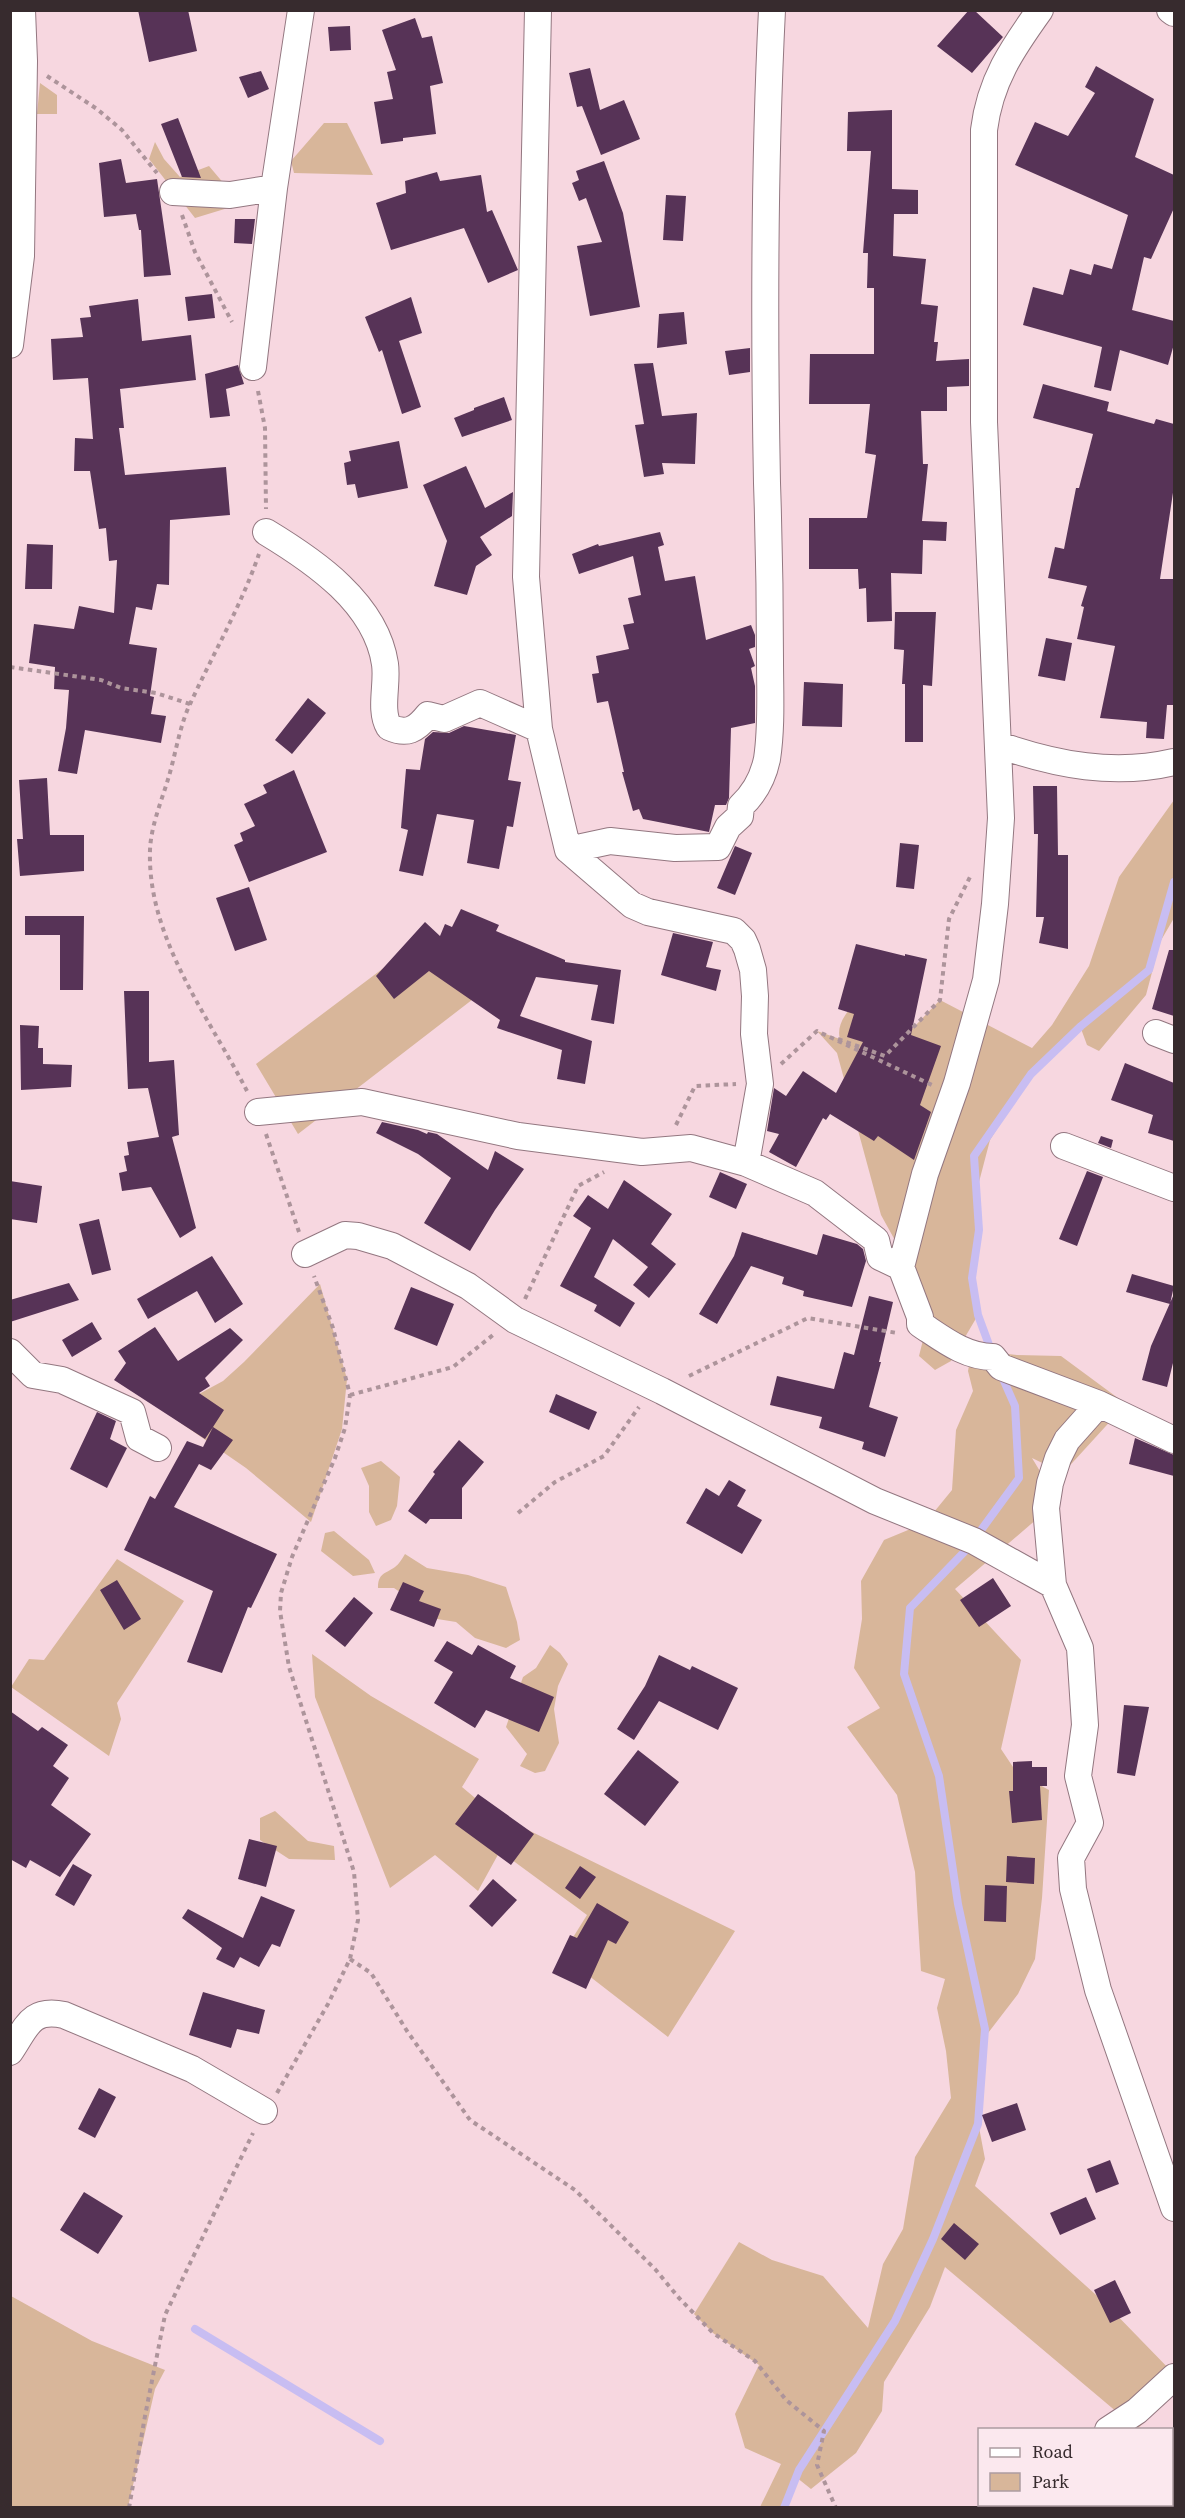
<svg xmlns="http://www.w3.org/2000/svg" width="1185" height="2518" viewBox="0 0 1185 2518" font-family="'Source Serif 4',serif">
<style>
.green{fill:#d8b69a}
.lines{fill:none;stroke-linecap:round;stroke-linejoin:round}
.stream{stroke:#c8bdf2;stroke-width:8}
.building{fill:#573357}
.minor-casing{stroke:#937780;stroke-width:28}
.path{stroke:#ad949b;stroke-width:4;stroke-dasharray:4.5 4.5;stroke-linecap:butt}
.minor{stroke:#fff;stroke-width:26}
</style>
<rect width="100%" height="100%" fill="#f7d7e0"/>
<path class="green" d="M 40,83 L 57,95 L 57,114 L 37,114 Z
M 324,123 L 347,123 L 373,175 L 294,173 L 291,161 Z
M 155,142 L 164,159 L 180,177 L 209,166 L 241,204 L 195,218 L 149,159 Z
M 1174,800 L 1174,918 L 1160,942 L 1146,995 L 1099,1051 L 1087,1045 L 1080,1026 L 1031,1074 L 990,1140 L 979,1182 L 979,1230 L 972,1278 L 978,1315 L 951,1361 L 935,1370 L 919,1356 L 928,1320 L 912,1271 L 881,1215 L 837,1053 L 817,1031 L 840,1039 C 836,1026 846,1012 856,1002 L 886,1056 L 940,1000 L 1032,1048 L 1052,1025 L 1089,966 L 1119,877 Z
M 430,933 L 490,986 L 298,1134 L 256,1064 Z
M 320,1284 L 347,1379 L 342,1429 L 311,1522 L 246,1468 L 175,1419 L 199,1394 L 223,1381 L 244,1362 Z
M 972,1350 L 1017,1355 L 1061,1356 L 1126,1404 L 1063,1473 L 1032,1458 L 1058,1501 L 955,1589 L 1021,1660 L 1001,1749 L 1017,1773 L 1049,1790 L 1042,1898 L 1035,1959 L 1018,1994 L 985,2037 L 978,2122 L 985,2159 L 975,2186 L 1105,2303 L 1174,2374 L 1174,2395 L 1137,2429 L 945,2267 L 930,2307 L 884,2382 L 882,2411 L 856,2453 L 811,2489 L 796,2477 L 784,2507 L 760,2507 L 781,2464 L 745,2448 L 735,2414 L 759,2365 L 713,2333 L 694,2314 L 739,2242 L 772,2260 L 823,2276 L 868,2328 L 883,2264 L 903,2229 L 915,2157 L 951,2098 L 946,2051 L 937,2008 L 945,1979 L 921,1971 L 915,1872 L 897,1795 L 847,1727 L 880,1708 L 854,1668 L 862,1619 L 861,1581 L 884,1540 L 925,1523 L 952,1490 L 956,1430 L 973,1391 L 968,1371 Z
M 381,1461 L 400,1477 L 397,1506 L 391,1520 L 376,1526 L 369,1512 L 369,1486 L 361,1468 Z
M 334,1531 L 369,1560 L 375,1573 L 353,1576 L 321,1551 L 325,1533 Z
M 405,1554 L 427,1568 L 468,1575 L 506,1587 L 517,1622 L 520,1640 L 506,1648 L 475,1638 L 456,1622 L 431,1618 L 410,1599 L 394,1588 L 378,1588 C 378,1573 385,1574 395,1567 C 399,1564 402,1559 405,1554 Z
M 117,1559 L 184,1601 L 117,1703 L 121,1719 L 109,1756 L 11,1687 L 29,1659 L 44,1660 Z
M 550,1645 L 560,1653 L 568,1664 L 558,1686 L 554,1709 L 559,1743 L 545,1771 L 535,1773 L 520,1766 L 527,1754 L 506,1727 L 523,1677 L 536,1668 Z
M 312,1654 L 371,1696 L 479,1759 L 462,1787 L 493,1813 L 735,1931 L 668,2037 L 562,1955 L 587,1915 L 500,1851 L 478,1891 L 435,1855 L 390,1888 L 315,1697 Z
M 275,1811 L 308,1841 L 334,1846 L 335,1860 L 289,1859 L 260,1840 L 260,1818 Z
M 11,2296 L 92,2341 L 165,2370 L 155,2389 L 128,2507 L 11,2507 Z"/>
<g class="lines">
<path class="stream" d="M 992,1353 L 978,1315 L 972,1278 L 979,1230 L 974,1156 L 1031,1074 L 1081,1026 L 1149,970 L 1174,882
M 195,2329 L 380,2441
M 784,2508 L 799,2470 L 895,2321 L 933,2239 L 978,2124 L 985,2029 L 958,1904 L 939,1776 L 904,1674 L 910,1608 L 968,1548 L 1019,1478 L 1015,1406 L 1000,1372"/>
</g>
<path class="building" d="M 138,10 L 188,10 L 197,51 L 149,62 Z
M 969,10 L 974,10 L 1003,37 L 972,73 L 937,46 Z
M 415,18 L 422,38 L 432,36 L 443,83 L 430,86 L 436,134 L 403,138 L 403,141 L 381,144 L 374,102 L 393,99 L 387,72 L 396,70 L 382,30 Z
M 350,26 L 351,50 L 330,51 L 328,27 Z
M 1096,66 L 1154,99 L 1135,157 L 1174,175 L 1174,208 L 1151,259 L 1144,257 L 1132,310 L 1174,321 L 1174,344 L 1168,365 L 1120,350 L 1111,391 L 1094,387 L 1102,347 L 1023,325 L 1033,287 L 1063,295 L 1070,269 L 1091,275 L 1094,264 L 1112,269 L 1128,215 L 1015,165 L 1035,122 L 1068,136 L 1095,93 L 1085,87 Z
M 590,68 L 600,110 L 624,100 L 640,139 L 601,155 L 582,106 L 577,107 L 569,73 Z
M 261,71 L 269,89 L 248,98 L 239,77 Z
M 892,110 L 892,189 L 918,190 L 918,214 L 894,214 L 893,256 L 926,259 L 921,304 L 938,306 L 934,342 L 938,342 L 936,361 L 969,359 L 969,386 L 947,387 L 947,411 L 921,411 L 923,464 L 928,464 L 922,521 L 947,522 L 946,541 L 923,540 L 922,574 L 891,573 L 892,621 L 867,622 L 866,588 L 859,589 L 858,569 L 809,569 L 809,518 L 867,518 L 876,455 L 865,453 L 870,404 L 809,404 L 810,354 L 874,354 L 874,288 L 867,288 L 868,253 L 863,253 L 871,151 L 847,151 L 848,112 Z
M 178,118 L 201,178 L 182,177 L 161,124 Z
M 121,159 L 126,183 L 157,179 L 171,275 L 144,277 L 141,230 L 139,230 L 136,214 L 104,217 L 99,163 Z
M 604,161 L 623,213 L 640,307 L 590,316 L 577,246 L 602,242 L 586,198 L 579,201 L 572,183 L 579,180 L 576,171 Z
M 437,172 L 440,181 L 481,175 L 487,212 L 492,210 L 518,270 L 488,283 L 464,228 L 391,250 L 376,203 L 406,193 L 405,181 Z
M 666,195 L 686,196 L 683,241 L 663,240 Z
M 235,219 L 255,219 L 252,244 L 234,243 Z
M 212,294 L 215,318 L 188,321 L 185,297 Z
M 411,297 L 422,333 L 399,341 L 421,407 L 402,414 L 382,350 L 379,352 L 365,317 Z
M 138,299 L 142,341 L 191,335 L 196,380 L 120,389 L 124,428 L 119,428 L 125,475 L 226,467 L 230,515 L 170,520 L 169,585 L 157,584 L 152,610 L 136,607 L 129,644 L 157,648 L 150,696 L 154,697 L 151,714 L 166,716 L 161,743 L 85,730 L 77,774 L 58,771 L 66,728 L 69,690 L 54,689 L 55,667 L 29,663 L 34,624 L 74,629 L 79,606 L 114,613 L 117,560 L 109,561 L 106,528 L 99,529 L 90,471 L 74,471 L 75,438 L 93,439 L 88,378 L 53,380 L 51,339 L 83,337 L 80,318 L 91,317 L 89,306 Z
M 684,312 L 687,344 L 657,348 L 659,314 Z
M 750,348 L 750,372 L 729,375 L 725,351 Z
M 653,363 L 662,416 L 697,413 L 695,464 L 662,463 L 664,474 L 644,477 L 635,425 L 644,424 L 634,364 Z
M 238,365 L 244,384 L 226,389 L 230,416 L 210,418 L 205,374 Z
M 1043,384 L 1109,402 L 1107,411 L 1154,424 L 1156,419 L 1174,424 L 1174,486 L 1160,579 L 1174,579 L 1174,705 L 1167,705 L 1164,739 L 1146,738 L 1147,722 L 1100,718 L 1115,646 L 1077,639 L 1084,607 L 1081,606 L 1087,586 L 1048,578 L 1055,547 L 1064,549 L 1076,488 L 1079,488 L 1093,434 L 1033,418 Z
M 504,397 L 512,420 L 462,437 L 454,418 L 474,410 L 474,408 Z
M 399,441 L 408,488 L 358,498 L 355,484 L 347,485 L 344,463 L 351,461 L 349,451 Z
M 466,466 L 485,508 L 513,492 L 512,516 L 480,537 L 492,555 L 476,566 L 467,595 L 434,586 L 447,541 L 423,485 Z
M 660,532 L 664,545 L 658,547 L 665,581 L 695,576 L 706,640 L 751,625 L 755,635 L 755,647 L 749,649 L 755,666 L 751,668 L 755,686 L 755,723 L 731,728 L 729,798 L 726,805 L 715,805 L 709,832 L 643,819 L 639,809 L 633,811 L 622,772 L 624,772 L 608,701 L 597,703 L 592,674 L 599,673 L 596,656 L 629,649 L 623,625 L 634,623 L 628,598 L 641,595 L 633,556 L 579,574 L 572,554 L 598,544 L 599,546 Z
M 27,544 L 53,545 L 52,589 L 25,589 Z
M 895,612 L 936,612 L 932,686 L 923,685 L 923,742 L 905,742 L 905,684 L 902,684 L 904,650 L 894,649 Z
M 1046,638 L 1072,643 L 1065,681 L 1038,676 Z
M 804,682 L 843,684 L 842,727 L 802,726 Z
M 308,698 L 326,713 L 292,754 L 275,740 Z
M 464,726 L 516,735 L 508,780 L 521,782 L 513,827 L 507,826 L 499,869 L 467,863 L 474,820 L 437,814 L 423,876 L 399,871 L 408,830 L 401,828 L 406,769 L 420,770 L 425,739 L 433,732 L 449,733 Z
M 294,770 L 327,852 L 249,882 L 234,845 L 243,841 L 240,833 L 255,826 L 244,804 L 267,793 L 263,785 Z
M 47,778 L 50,835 L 84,835 L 84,871 L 20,876 L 17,839 L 23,839 L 19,780 Z
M 1033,786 L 1057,786 L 1058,855 L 1068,855 L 1068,949 L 1039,943 L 1044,917 L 1036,917 L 1038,834 L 1034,834 Z
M 900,843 L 919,845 L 914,889 L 896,887 Z
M 735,846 L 752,853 L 735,895 L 717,888 Z
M 249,887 L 267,940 L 235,951 L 216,898 Z
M 461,909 L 499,925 L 496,931 L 565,960 L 565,962 L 621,970 L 614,1024 L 591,1020 L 598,985 L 536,977 L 520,1016 L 592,1041 L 585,1084 L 557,1079 L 562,1050 L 497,1028 L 500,1020 L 429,971 L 394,999 L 376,976 L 425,922 L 440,936 L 445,924 L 452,927 Z
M 25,916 L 84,916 L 83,990 L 60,990 L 60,935 L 25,935 Z
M 673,933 L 713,942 L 706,967 L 721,970 L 716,991 L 661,975 Z
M 856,944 L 905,956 L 905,954 L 927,959 L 911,1035 L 941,1046 L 920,1105 L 931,1112 L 914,1160 L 878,1136 L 874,1141 L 830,1114 L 826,1120 L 823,1118 L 796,1167 L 769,1152 L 779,1134 L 767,1131 L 774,1088 L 786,1096 L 803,1071 L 836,1093 L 863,1042 L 847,1037 L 854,1014 L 838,1009 Z
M 1169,950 L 1174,950 L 1174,1016 L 1152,1009 Z
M 124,991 L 149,991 L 149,1062 L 174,1060 L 179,1135 L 172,1137 L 196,1228 L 180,1238 L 151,1187 L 122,1191 L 119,1173 L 127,1171 L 124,1156 L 129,1155 L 127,1142 L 159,1137 L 148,1088 L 128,1089 Z
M 20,1025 L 39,1026 L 38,1048 L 43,1048 L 43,1064 L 72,1065 L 71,1087 L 21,1090 Z
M 1125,1063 L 1174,1083 L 1174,1141 L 1148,1133 L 1153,1115 L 1111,1100 Z
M 382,1122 L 418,1130 L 427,1134 L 428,1132 L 437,1134 L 488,1170 L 495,1151 L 524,1169 L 495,1210 L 470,1251 L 424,1223 L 451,1178 L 418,1154 L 376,1133 Z
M 1101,1136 L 1113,1140 L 1111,1148 L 1098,1143 Z
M 1087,1171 L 1103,1177 L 1077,1246 L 1059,1239 Z
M 720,1172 L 747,1184 L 736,1209 L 709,1197 Z
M 624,1180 L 672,1214 L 651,1244 L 676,1264 L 649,1298 L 633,1285 L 648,1267 L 613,1239 L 594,1277 L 635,1303 L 620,1327 L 594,1311 L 597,1305 L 560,1286 L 591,1228 L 573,1216 L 588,1195 L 608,1209 Z
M 10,1181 L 42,1186 L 37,1223 L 10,1219 Z
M 99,1219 L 111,1270 L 92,1275 L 79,1224 Z
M 742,1232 L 817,1255 L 823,1234 L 857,1244 L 863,1249 L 866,1261 L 852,1307 L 803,1296 L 804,1291 L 782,1284 L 784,1277 L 751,1266 L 717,1324 L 699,1314 L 734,1256 Z
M 212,1256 L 243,1304 L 215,1323 L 197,1291 L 148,1319 L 137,1299 Z
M 1132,1274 L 1174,1286 L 1170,1304 L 1126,1292 Z
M 69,1283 L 79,1300 L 10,1322 L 10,1300 Z
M 411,1287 L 454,1304 L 437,1346 L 394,1329 Z
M 1174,1294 L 1174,1359 L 1167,1387 L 1142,1380 L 1151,1346 Z
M 869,1296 L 893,1302 L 879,1362 L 881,1362 L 869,1407 L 898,1417 L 885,1457 L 862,1449 L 864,1442 L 819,1428 L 822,1417 L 770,1405 L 777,1376 L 834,1389 L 844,1352 L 854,1355 Z
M 92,1322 L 102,1339 L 72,1357 L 62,1340 Z
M 155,1327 L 178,1361 L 230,1328 L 243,1340 L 205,1378 L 210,1386 L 199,1393 L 224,1410 L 213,1427 L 233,1440 L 211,1470 L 199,1464 L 174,1507 L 277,1554 L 251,1608 L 248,1607 L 222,1673 L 187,1662 L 213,1591 L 124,1550 L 150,1496 L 155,1499 L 187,1441 L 203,1447 L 213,1427 L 205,1439 L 114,1380 L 126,1363 L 118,1351 Z
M 556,1394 L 597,1412 L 589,1430 L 549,1412 Z
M 97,1412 L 116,1421 L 110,1439 L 127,1448 L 107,1488 L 70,1469 Z
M 1135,1438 L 1174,1455 L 1174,1476 L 1129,1464 Z
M 459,1440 L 484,1462 L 462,1488 L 462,1519 L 430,1519 L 426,1524 L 408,1511 L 435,1474 L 433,1472 Z
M 729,1480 L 746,1490 L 737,1506 L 762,1520 L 742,1554 L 686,1523 L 706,1488 L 719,1496 Z
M 993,1578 L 1011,1606 L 979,1627 L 960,1600 Z
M 117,1580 L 141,1619 L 124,1630 L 100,1590 Z
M 403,1582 L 424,1591 L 419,1601 L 441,1609 L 434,1627 L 390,1610 Z
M 354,1597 L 373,1613 L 345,1647 L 325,1631 Z
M 447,1641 L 472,1655 L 478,1645 L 516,1666 L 510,1678 L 554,1697 L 539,1732 L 486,1710 L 475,1728 L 434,1703 L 453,1672 L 434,1661 Z
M 659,1655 L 690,1670 L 692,1666 L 738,1688 L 718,1730 L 659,1701 L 634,1740 L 617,1729 L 645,1686 Z
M 1124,1705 L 1149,1707 L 1135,1776 L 1117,1773 Z
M 10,1711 L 38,1731 L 42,1727 L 68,1745 L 53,1766 L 69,1778 L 51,1805 L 91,1834 L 60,1877 L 30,1860 L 26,1868 L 10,1859 Z
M 638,1750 L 679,1782 L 645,1826 L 604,1794 Z
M 1032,1761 L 1032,1767 L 1047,1767 L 1047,1786 L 1040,1786 L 1042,1820 L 1012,1823 L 1009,1791 L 1013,1791 L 1013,1762 Z
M 478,1794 L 534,1834 L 511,1865 L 455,1824 Z
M 249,1839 L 277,1846 L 266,1887 L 238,1879 Z
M 1007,1856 L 1035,1858 L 1034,1884 L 1006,1882 Z
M 73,1864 L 92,1875 L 74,1906 L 55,1895 Z
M 580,1866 L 596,1877 L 580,1899 L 565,1888 Z
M 493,1879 L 517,1900 L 492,1927 L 469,1906 Z
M 985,1885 L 1007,1886 L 1006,1922 L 984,1921 Z
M 261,1896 L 295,1910 L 280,1947 L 272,1944 L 259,1967 L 240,1957 L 234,1968 L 216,1959 L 222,1948 L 182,1918 L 188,1909 L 243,1938 Z
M 597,1903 L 629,1922 L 616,1944 L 608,1940 L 586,1989 L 552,1973 L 570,1935 L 577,1938 Z
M 203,1992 L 265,2010 L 259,2034 L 237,2029 L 231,2048 L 189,2035 Z
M 99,2088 L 116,2097 L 95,2138 L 78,2129 Z
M 1017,2103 L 1026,2130 L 992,2142 L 982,2115 Z
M 1110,2160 L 1119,2184 L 1096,2193 L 1087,2169 Z
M 84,2192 L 123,2216 L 98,2254 L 60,2230 Z
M 1086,2197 L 1096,2219 L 1060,2235 L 1050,2213 Z
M 954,2223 L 979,2244 L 965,2260 L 941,2239 Z
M 1115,2280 L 1131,2313 L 1110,2323 L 1094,2290 Z"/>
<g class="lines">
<defs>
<path id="minor" d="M 538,10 L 526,577 L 539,729
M 1170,10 L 1174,13
M 173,192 L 230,195 L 274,188
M 10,345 L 21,256 L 24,61 L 22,10
M 253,367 L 274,188 L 301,10
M 266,532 C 314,561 376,603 385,664 C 388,684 379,710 389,727 C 407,735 416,730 428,715 L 444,719 L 480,703 L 539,729 L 568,850 L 632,905 L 648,912 L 734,931 L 743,940 L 747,949 L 753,970 L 755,996 L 754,1034 L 760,1084 L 746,1163 L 815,1193 L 876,1240 L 880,1257 L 901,1267 L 920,1317 L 920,1324 C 943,1339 965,1357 993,1357 L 1001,1367 L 1099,1404 L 1174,1440
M 999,745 C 1057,765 1114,776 1174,762
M 568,850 L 610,841 L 675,848 L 718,847 L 728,827 L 740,816 L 741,806 C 755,793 763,778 767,759 C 772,726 770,693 770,660 C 770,601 769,542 767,483 C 764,325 764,168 772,10
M 1156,1033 L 1174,1040
M 258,1112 L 362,1102 L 518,1136 L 642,1152 L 691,1148 L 746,1163
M 1064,1146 L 1174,1188
M 305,1254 L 345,1235 L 358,1236 L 392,1246 L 468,1286 L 515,1320 L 662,1391 L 875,1501 L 974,1541 L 1053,1585
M 901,1267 L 925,1174 L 957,1083 L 986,980 L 995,904 L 1001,818 L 984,422 L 984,130 C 990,81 1012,49 1040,10
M 10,1352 L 33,1375 L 62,1380 L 132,1412 L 139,1438 L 158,1448
M 1099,1404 L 1067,1440 L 1058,1458 L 1050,1483 L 1046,1508 L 1053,1585 L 1080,1648 L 1085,1725 L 1078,1776 L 1090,1823 L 1071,1858 L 1073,1889 L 1098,1990 L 1174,2208
M 10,2052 C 27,2027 30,2008 64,2015 L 192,2069 L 264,2111
M 1108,2430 L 1137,2411 L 1174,2377
M 1011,2508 L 1014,2504"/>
</defs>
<use href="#minor" class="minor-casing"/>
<path class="path" d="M 47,76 L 97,109 L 122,130 L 157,173
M 182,215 L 195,252 L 232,322
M 258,391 L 265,428 L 266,509
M 10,667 L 101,680 L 121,688 L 156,693 L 190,704
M 838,1039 L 885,1056 L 940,1000 L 949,919 L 971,875
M 781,1064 L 817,1031 L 932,1085
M 247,1091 C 209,1017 147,938 150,850 C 151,825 162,800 169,776 C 176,752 180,724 191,702 C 214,652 241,606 259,554
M 676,1125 L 695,1086 L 736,1084
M 266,1134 L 299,1232
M 525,1299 L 578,1186 L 604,1172
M 689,1376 L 808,1318 L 897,1333
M 350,1395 L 453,1367 L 493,1335
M 518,1513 L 555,1482 L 604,1456 L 639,1407
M 350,1959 L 371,1973 L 407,2031 L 470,2120 L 575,2190 L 655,2269 L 679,2298 L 713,2333 L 755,2361 L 786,2400 L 824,2431 L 817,2465 L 836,2508
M 277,2093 L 328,2004 L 350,1959 L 358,1920 L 354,1872 L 289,1667 L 280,1611 L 281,1593 L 292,1557 L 335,1458 L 345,1428 L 350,1395 L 333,1328 L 314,1276
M 129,2508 L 145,2416 L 165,2315 L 253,2133"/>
<use href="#minor" class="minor"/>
</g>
<rect width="1185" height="2518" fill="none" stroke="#372b2e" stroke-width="24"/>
<rect x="978" y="2428" width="195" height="78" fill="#fbe8ee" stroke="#ad9ca1" stroke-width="1.5"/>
<rect x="990" y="2448" width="30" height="9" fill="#ffffff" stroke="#ad9ca1" stroke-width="1.5"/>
<text x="1032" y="2458" font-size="18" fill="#372b2e">Road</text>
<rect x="990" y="2473" width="30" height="18" fill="#d8b69a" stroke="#ad9ca1" stroke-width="1.5"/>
<text x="1032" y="2488" font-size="18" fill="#372b2e">Park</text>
</svg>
